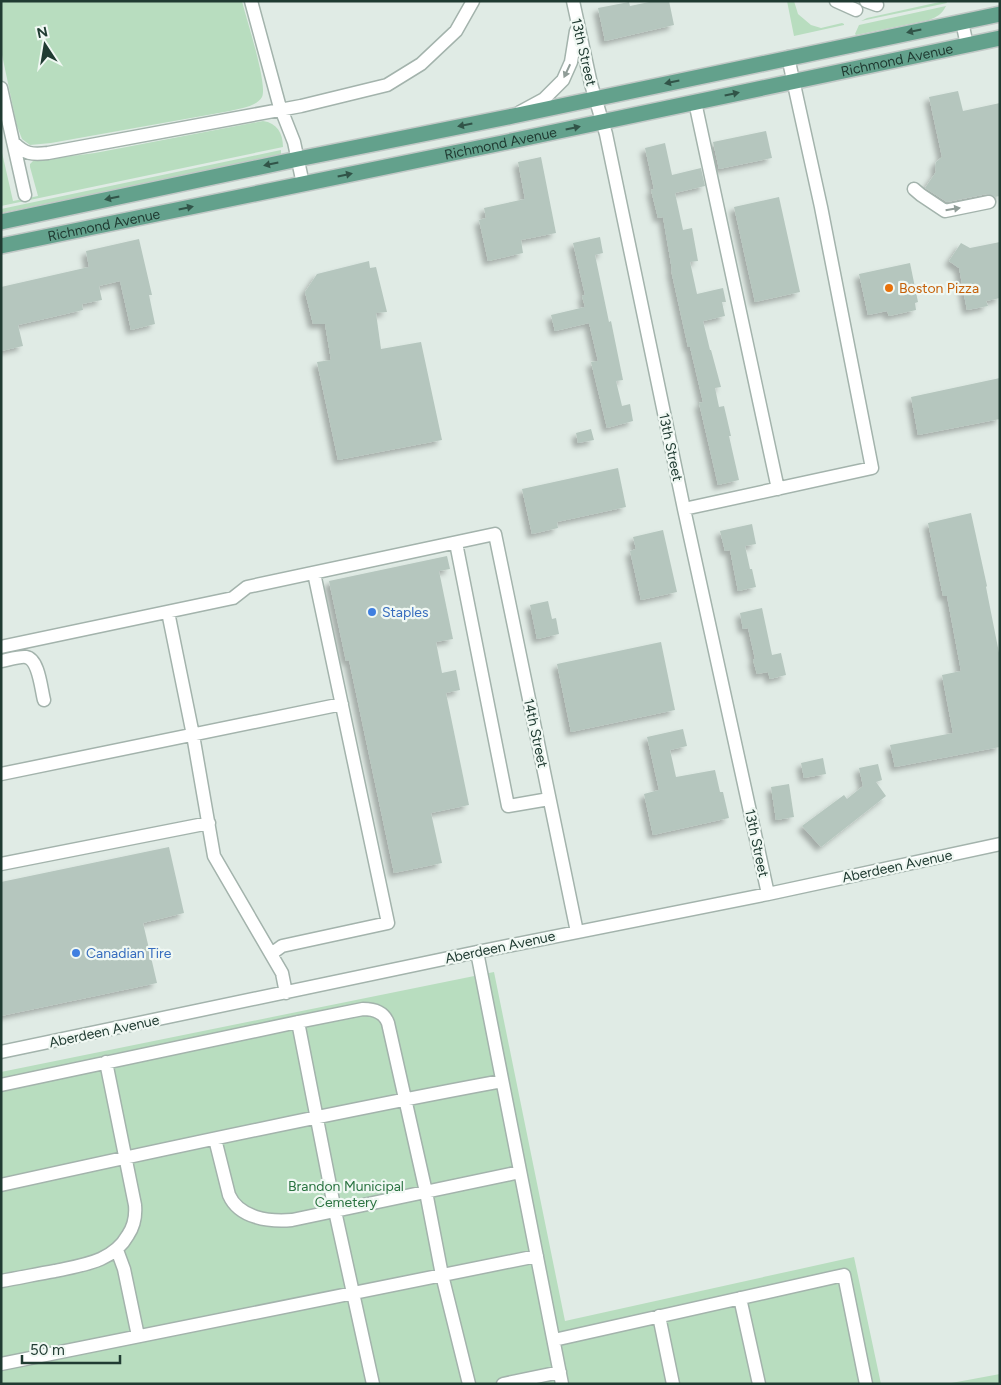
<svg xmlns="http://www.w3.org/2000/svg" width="1001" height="1385" viewBox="0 0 1001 1385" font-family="Figtree,sans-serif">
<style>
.green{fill:#b8ddbf}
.building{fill:#b5c6be;filter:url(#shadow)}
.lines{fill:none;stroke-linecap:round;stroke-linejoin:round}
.minor-casing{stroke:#a3b3ac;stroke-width:15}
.major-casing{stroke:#c1c8c6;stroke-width:18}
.minor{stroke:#fff;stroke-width:12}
.major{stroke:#63a18c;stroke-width:15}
.oneway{fill:#315448}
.oneway2{fill:#909d98}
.food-dot{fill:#e8710a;stroke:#f0f8f3;stroke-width:2}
.shop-dot{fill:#3f7fe0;stroke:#f0f8f3;stroke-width:2}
.labels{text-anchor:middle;stroke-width:4.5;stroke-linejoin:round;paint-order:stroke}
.street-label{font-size:14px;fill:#203b32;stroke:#f0f8f3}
.food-label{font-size:14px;fill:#c56008;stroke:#f0f8f3;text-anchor:start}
.shop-label{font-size:14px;fill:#366cbe;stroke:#f0f8f3;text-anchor:start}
.park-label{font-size:14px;fill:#2a7340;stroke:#f0f8f3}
</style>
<defs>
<filter id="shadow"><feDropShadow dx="-4.5" dy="4.5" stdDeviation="2.5" flood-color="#0004"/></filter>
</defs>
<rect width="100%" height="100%" fill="#e0ebe5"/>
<path class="green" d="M 1,1 L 242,1 C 246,18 268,84 262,97 C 256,107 240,108 230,111 L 51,143 L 30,145 L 22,139 L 17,126 L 1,50 Z
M 787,1 L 794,1 L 798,14 L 811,25 L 821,28 L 842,23 L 844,24 L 844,25 L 794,36 Z
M 944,1 L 946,1 L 947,3 L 861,21 L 867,18 Z
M 946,6 C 942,14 937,17 929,20 L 856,35 L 855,34 L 859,25 Z
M 263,121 C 277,123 283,133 283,147 L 1,206 L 1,148 L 13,201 L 38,196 L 30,167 L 30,164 L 33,161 L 95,153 Z
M 281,150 L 281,155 L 1,213 L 1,209 Z
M 494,972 L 565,1321 L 854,1257 L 881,1384 L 1,1384 L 1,1072 Z
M 1000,1374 L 1000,1384 L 946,1384 Z"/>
<path class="building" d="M 654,1 L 669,1 L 674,25 L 605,41 L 598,8 L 629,2 L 630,6 Z
M 958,91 L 963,111 L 1000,103 L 1000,196 L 995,197 L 992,195 L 987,194 L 947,202 L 925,188 L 936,172 L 935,167 L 936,162 L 942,157 L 929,97 Z
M 766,131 L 772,158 L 719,169 L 713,142 Z
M 665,143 L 672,175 L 701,168 L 705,186 L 675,193 L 683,230 L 692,228 L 698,261 L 690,262 L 697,294 L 723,288 L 726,302 L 722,302 L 725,316 L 703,321 L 710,350 L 711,350 L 721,387 L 715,388 L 719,407 L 724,406 L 731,436 L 729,436 L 739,480 L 718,485 L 699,403 L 703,402 L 690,347 L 688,347 L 671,270 L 672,270 L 663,217 L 658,218 L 651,190 L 654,189 L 645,148 Z
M 541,157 L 556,233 L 521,240 L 523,253 L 488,261 L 479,220 L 486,218 L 484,208 L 525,199 L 518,162 Z
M 779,197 L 800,292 L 755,302 L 734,207 Z
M 600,237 L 603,253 L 595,255 L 609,322 L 611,321 L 623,380 L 616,381 L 622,406 L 630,404 L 633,421 L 607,428 L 591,362 L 598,361 L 589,323 L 555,331 L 551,315 L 585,307 L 582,296 L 585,295 L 573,243 Z
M 139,239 L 152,295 L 149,295 L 155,324 L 131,330 L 120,281 L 99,286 L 102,300 L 82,304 L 83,310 L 18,325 L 23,346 L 1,351 L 1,287 L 89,267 L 86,251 Z
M 1000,242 L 1000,298 L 986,301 L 988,306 L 967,310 L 959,268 L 949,261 L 961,243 L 970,248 Z
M 369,261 L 370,268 L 376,267 L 387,312 L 376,313 L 381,349 L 421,342 L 442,440 L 338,460 L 317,362 L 331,360 L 325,324 L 313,324 L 305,292 L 317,274 Z
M 910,263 L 918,302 L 915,303 L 916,310 L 889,316 L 887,311 L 868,315 L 859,274 Z
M 1000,378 L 1000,419 L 918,435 L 911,397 Z
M 591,429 L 594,440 L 578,443 L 576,433 Z
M 618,468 L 626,507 L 557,522 L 558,528 L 532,534 L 522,489 Z
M 971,513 L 987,586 L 986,587 L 1000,658 L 1000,747 L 895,767 L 890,745 L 953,733 L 942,675 L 961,671 L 947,596 L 943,596 L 928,523 Z
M 752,524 L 756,544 L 745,546 L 750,569 L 752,569 L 756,587 L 738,591 L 730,550 L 725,551 L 720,531 Z
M 663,530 L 677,592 L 641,600 L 630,551 L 636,549 L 633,537 Z
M 447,556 L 450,569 L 439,571 L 453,639 L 436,642 L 442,673 L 456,670 L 460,690 L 446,693 L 469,805 L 431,813 L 442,863 L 394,873 L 349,660 L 346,661 L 329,581 Z
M 548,601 L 552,619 L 556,618 L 559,634 L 537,639 L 530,605 Z
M 762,608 L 772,655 L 781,653 L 786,675 L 770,679 L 768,672 L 757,674 L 753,660 L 755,659 L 748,628 L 743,629 L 740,613 Z
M 661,642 L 675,710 L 571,732 L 557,664 Z
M 683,729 L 687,746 L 670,750 L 676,777 L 715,770 L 720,792 L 723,792 L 729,818 L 653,835 L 644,794 L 659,790 L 647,737 Z
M 823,758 L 826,774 L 804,778 L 801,763 Z
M 878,764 L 882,780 L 876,782 L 886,796 L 821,847 L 802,826 L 844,795 L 847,799 L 863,786 L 859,768 Z
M 789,784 L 794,817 L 776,820 L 771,787 Z
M 169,847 L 184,913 L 143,923 L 157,983 L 1,1016 L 1,882 Z"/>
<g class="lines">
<defs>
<path id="minor" d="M 251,1 L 279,104 L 294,142 L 303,184
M 573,1 L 591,84 L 606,134 L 684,509 L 768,894
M 836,1 L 856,10
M 866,1 L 877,5
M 962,22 L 967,45
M 1,88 L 25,195
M 695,102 L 778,489
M 520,112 L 544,99 L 563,80 L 571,62 L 576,31
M 14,143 C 25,154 32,155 48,153 L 301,106 L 387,85 L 421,64 L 456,31 L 473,1
M 914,189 L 921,195 L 945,211 L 989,202
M 684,509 L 872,468 L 821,207 L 788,57
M 456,543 L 508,806 L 549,799
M 168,612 L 193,735 L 214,856 L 282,973 L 286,993
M 1,647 L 233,598 L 247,587 L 495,534 L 577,932
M 1,661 C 7,660 20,656 26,657 C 39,659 41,689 44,700
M 1,774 L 342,704
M 1,864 L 209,823
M 477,952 L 562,1384
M 271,954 L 282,946 L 388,923 L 314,573
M 298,1022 L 335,1211 L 373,1384
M 1,1052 L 477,952 L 768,894 L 1000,844
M 1,1085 L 298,1022 L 363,1009 C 374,1009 384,1012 388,1023 L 426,1192 L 442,1275 L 469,1384
M 215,1139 L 229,1195 C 239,1218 269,1222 292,1220 L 520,1172
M 1,1185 C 168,1148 334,1112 502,1081
M 117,1250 L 124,1269 L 138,1336
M 1,1281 C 19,1278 37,1274 55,1271 C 82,1265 113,1262 128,1235 C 134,1226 136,1216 135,1205 L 106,1062
M 740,1298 L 759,1384
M 659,1316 L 673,1384
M 554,1340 L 844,1275 L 866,1384
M 1,1364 L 537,1256
M 503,1384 L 560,1372"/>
<g id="major">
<path d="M 1,222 L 298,159 L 513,116 L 1000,14"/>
<path id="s1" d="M 1,246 L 507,142 L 1000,38"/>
</g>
</defs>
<use href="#minor" class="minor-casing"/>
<use href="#major" class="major-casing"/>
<use href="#minor" class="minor"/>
<use href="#major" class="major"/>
</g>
<defs><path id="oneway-solid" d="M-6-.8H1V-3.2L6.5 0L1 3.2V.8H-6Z" transform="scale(1.25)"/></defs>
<g class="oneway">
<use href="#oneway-solid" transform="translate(914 31) rotate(168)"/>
<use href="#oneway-solid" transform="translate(672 82) rotate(168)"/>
<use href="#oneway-solid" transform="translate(732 94) rotate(-12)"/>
<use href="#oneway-solid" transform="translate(465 125) rotate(169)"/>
<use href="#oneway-solid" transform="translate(573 128) rotate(-12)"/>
<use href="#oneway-solid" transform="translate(271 164) rotate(168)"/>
<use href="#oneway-solid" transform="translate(345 175) rotate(-12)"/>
<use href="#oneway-solid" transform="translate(112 198) rotate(168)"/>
<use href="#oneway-solid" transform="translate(186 208) rotate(-12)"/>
</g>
<g class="oneway2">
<use href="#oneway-solid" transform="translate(567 71) rotate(115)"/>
<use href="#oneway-solid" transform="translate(953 209) rotate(-9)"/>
</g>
<circle class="food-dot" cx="889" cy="288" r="5"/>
<g class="shop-dot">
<circle cx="372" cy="612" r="5"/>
<circle cx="76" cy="953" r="5"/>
</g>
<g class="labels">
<g class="street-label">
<text transform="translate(584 52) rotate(77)" y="5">13th Street</text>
<text dy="5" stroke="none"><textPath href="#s1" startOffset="915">Richmond Avenue</textPath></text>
<text dy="5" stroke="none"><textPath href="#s1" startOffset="510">Richmond Avenue</textPath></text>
<text dy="5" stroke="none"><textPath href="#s1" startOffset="105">Richmond Avenue</textPath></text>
<text transform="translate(671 447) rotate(78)" y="5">13th Street</text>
<text transform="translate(536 733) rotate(78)" y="5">14th Street</text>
<text transform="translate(757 843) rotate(78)" y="5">13th Street</text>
<text transform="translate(897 866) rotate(-12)" y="5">Aberdeen Avenue</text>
<text transform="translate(500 947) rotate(-12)" y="5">Aberdeen Avenue</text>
<text transform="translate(104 1031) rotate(-12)" y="5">Aberdeen Avenue</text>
</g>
<g class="food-label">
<text x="899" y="293">Boston Pizza</text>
</g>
<g class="shop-label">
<text x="382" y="617">Staples</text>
<text x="86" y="958">Canadian Tire</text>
</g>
<g class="park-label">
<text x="346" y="1191">Brandon Municipal<tspan x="346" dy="16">Cemetery</tspan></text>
</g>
</g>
<rect width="1001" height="1385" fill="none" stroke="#203b32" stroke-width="5"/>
<g transform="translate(45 45) rotate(348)" stroke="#f0f8f3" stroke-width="4" paint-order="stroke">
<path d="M0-4L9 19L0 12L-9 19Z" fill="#203b32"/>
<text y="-8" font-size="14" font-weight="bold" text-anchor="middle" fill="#203b32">N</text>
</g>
<path d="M22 1355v8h98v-8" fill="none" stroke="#203b32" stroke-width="2.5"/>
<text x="30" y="1355" font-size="15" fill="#203b32" stroke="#f0f8f3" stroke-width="4" paint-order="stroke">50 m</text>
</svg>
